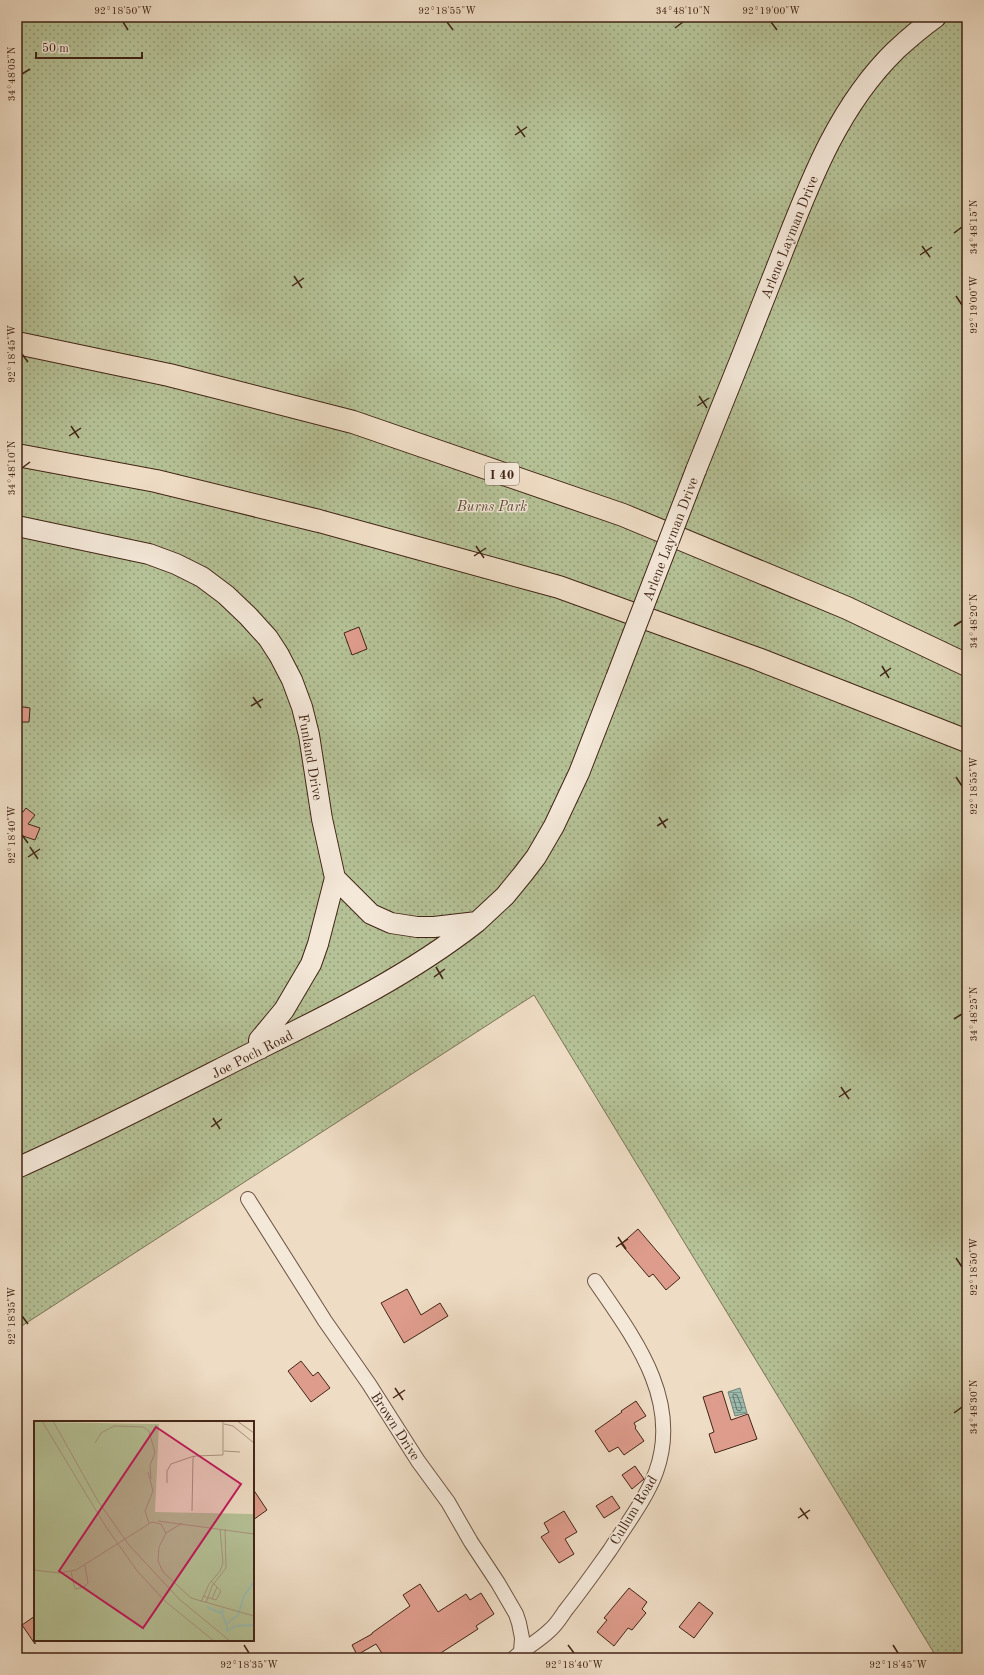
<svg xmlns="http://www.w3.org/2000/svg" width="984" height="1675" viewBox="0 0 984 1675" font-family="'Old Standard TT',serif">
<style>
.park{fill:url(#park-dots);stroke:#7c7356}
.water{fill:url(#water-rules);stroke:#778072}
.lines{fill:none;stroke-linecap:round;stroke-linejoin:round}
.shore{stroke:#6e7063;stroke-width:1}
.building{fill:#de9c8c;stroke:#422516}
.street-casing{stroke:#6d5342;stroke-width:16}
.secondary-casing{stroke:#422516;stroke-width:22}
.highway-casing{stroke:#422516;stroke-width:24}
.street{stroke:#f4e8d9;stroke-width:14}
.secondary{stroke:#f4e8d9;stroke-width:20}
.highway{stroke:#eedcc4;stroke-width:22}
.secondary-bridge-casing{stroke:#422516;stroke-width:22;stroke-linecap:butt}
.secondary-bridge{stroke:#f4e8d9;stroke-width:20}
.ticks{fill:none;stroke:#422516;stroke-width:1.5}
.labels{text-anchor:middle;stroke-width:3;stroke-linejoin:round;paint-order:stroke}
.shield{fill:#f4e8d9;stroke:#776050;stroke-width:1}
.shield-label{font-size:13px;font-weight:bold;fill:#422516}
.street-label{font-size:14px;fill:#422516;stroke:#f4e8d9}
.park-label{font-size:14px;font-style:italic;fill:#5f4c36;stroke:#f4e8d9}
.inset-river{fill:none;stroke:#9abcb0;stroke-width:2}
.inset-road{fill:none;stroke:#a9937e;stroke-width:1}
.view{fill:#c2185b;fill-opacity:0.15;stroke:#c2185b;stroke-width:2}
.inset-edge{fill:none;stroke:#422516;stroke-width:2}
.neatline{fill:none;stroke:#422516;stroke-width:1.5}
.ticks-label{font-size:10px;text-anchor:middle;fill:#422516}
</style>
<defs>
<pattern id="park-dots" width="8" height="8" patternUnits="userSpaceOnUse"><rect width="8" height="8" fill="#b5c196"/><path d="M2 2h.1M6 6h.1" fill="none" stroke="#959d79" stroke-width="1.8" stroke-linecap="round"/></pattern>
<pattern id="water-rules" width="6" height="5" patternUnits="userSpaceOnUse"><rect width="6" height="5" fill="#9abcb0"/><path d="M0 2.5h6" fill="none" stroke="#7f998e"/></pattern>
</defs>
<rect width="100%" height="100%" fill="#eedcc4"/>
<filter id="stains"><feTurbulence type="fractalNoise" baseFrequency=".005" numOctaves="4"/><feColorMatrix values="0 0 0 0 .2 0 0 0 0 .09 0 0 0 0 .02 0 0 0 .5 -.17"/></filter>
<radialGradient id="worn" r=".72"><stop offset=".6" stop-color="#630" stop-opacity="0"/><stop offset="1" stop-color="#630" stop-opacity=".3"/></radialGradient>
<path class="park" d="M 17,17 L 967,17 L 967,1658 L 937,1658 L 534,995 L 17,1329 Z"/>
<path class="water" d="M 740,1388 L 747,1413 L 735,1416 L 728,1392 Z"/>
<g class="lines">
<path class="shore" d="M 734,1394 L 737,1395 L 742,1408 L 740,1411 L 737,1410 L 733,1396 Z"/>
</g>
<path class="building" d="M 359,627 L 367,649 L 352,655 L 344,633 Z
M 17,706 L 30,708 L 29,722 L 17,722 Z
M 26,808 L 35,815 L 28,824 L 40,828 L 35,840 L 20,835 L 17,838 L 17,811 L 23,812 Z
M 638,1229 L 680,1278 L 666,1290 L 653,1274 L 649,1277 L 621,1244 Z
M 407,1289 L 421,1315 L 440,1303 L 448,1316 L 404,1343 L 381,1303 Z
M 301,1361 L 313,1376 L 318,1372 L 330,1388 L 311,1402 L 288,1371 Z
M 722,1391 L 731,1420 L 748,1414 L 757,1439 L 715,1453 L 709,1434 L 714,1432 L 703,1397 Z
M 636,1401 L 646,1416 L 634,1423 L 636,1427 L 635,1428 L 644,1441 L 624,1455 L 618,1447 L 609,1452 L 595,1431 L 622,1412 L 621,1411 Z
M 635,1466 L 644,1479 L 632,1489 L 622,1475 Z
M 253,1489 L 267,1510 L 253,1520 Z
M 612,1496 L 620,1508 L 604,1518 L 596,1506 Z
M 564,1511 L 577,1532 L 565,1539 L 574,1554 L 559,1563 L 541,1537 L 549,1532 L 544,1523 Z
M 420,1584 L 438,1612 L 466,1594 L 470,1600 L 481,1593 L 494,1614 L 476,1626 L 478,1629 L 433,1658 L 385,1658 L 376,1644 L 357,1655 L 352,1645 L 372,1634 L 372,1633 L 410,1606 L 403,1595 Z
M 629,1588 L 647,1602 L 642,1609 L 646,1613 L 632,1630 L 628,1628 L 614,1646 L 597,1632 L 607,1620 L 604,1618 Z
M 699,1602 L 713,1613 L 694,1638 L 679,1627 Z
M 35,1616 L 35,1644 L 22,1625 Z"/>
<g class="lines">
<defs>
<path id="street" d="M 248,1199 L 325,1321 L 369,1384 L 418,1461 L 448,1502 L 471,1542 L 498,1583 L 516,1614 L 519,1623 L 522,1638 L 521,1652 L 514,1658
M 521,1652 C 531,1645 542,1638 550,1630 C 556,1625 561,1617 565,1611 C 581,1591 595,1571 610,1550 C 626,1525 646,1499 656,1472 C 682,1400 634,1338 595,1281"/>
<path id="secondary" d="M 696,470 C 722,406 747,343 772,279 C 804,199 832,112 896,50 C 909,38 922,27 936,17
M 17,526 L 149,554 L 176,564 L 202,577 L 226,595 L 248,616 L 268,638 L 279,655 L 292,680 L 302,707 L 309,735 L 322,819 L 335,878 L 318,944 L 311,964 L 284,1010 L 259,1040 L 260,1049
M 335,878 L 371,914 L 391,923 L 417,927 L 434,927 L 477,922 L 505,896 L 523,874 L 536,857 L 554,826 L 579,773 L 616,678
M 17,1168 C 100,1131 180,1089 261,1048 C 336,1011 411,974 477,922"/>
<path id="highway" d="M 17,343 L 169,375 L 353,422 L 623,515 L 847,608 L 967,665
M 17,455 L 156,481 L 319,521 L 559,587 L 758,659 L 967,741"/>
</defs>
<use href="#street" class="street-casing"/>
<use href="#secondary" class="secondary-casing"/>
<use href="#highway" class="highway-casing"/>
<use href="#street" class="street"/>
<use href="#secondary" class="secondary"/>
<use href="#highway" class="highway"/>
<defs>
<path id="secondary-bridge" d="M 616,678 L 696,470"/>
</defs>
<use href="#secondary-bridge" class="secondary-bridge-casing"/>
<use href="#secondary-bridge" class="secondary-bridge"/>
</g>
<path class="ticks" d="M 123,22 L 128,30M 447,22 L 453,30M 771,22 L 777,30M 675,28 L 683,22M 22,74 L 30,69M 517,126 L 525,137M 515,135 L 527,127M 954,233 L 962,227M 922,246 L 930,257M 920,255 L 932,247M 294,276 L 302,288M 292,286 L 304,278M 956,296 L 962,305M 22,354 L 28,362M 699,396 L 707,408M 697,406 L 709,398M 71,426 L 79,438M 69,436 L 81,428M 22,468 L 30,462M 476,546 L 484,558M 474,556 L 486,548M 954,626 L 962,621M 882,666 L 889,678M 880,676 L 891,668M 253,697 L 261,708M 251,706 L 263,699M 956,777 L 962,786M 659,817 L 666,828M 657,826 L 668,819M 22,835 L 28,843M 30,847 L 38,859M 28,857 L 40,849M 436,967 L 443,979M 434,977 L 445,969M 954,1019 L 962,1014M 841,1087 L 849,1099M 839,1097 L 851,1089M 213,1118 L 220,1129M 211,1127 L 222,1119M 618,1237 L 626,1249M 616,1247 L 628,1239M 956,1258 L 962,1267M 22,1316 L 28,1324M 395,1388 L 403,1400M 393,1398 L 405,1390M 954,1413 L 962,1407M 800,1508 L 808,1519M 798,1518 L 810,1510M 244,1645 L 249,1653M 568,1645 L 574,1653M 893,1645 L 898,1653"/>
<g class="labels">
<rect class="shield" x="485" y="463" width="34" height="22" rx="3"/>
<g class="shield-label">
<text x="502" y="479">I 40</text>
</g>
<g class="street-label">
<text transform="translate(789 237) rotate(-68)" y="5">Arlene Layman Drive</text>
<text transform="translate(670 539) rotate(-69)" y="5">Arlene Layman Drive</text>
<text transform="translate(311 757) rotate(80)" y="5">Funland Drive</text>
<text transform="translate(252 1054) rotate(-27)" y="5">Joe Poch Road</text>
<text transform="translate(396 1426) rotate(57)" y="5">Brown Drive</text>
<text transform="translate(633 1510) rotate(-59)" y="5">Cullum Road</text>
</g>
<g class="park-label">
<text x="492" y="511">Burns Park</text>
</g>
</g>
<g transform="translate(34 1421)">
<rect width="220" height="220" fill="#eedcc4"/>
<path d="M 0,1 L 125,3 L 121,91 L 220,93 L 220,220 L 0,220 Z" fill="#b5c196"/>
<path class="inset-river" d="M 173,186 L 187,192M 189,188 L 188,192 L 192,203 L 204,194 L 210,175 L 220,161M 193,204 L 193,210 L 201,205 L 220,204"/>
<path class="inset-road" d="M 8,0 L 72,106 L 104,151 L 132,181 L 180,220M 19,0 L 64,80 L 95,124 L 145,178 L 196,220M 203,0 L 220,12M 190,3 L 199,5 L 220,22M 61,22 L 67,12 L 80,5 L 109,6 L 115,10 L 121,32 L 116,44 L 117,58M 190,30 L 206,31M 114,51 L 119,70 L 111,90 L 115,102M 133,62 L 133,50 L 137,43 L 160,35M 158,90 L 159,37 L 161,35 L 189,34 L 189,0M 124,100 L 220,113M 148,102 L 132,112 L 125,126 L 124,140 L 129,151 L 157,177 L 220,195M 0,149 L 25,152 L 42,149 L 118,101 L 127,103 L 132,112M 37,151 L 41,168 L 50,166 L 54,162 L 51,144M 169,175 L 182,179 L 187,170 L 177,160M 178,178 L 183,166M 167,181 L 175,163 L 186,150 L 189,142 L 186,108M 172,182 L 178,165 L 192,147 L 191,108"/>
<path class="view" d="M 122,6 L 207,63 L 109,207 L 25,150 Z"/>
<rect width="220" height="220" class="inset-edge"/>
</g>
<rect width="984" height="1675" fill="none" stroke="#eedcc4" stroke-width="44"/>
<path d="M36 52v6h106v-6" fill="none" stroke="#422516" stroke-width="2"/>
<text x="42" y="52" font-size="12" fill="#422516" stroke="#f4e8d9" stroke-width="3" paint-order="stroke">50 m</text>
<rect x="22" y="22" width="940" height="1631" class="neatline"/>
<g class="ticks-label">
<text x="123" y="14">92°18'50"W</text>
<text x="447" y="14">92°18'55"W</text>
<text x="683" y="14">34°48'10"N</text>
<text x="771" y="14">92°19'00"W</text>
<text transform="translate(11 74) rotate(-90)" y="4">34°48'05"N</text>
<text transform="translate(973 227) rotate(-90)" y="4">34°48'15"N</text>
<text transform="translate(973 305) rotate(-90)" y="4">92°19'00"W</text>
<text transform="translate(11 354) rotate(-90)" y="4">92°18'45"W</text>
<text transform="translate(11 468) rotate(-90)" y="4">34°48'10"N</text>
<text transform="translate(973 621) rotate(-90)" y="4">34°48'20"N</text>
<text transform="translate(973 786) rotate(-90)" y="4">92°18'55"W</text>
<text transform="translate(11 835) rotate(-90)" y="4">92°18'40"W</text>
<text transform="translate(973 1014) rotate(-90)" y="4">34°48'25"N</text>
<text transform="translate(973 1267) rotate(-90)" y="4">92°18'50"W</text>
<text transform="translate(11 1316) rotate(-90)" y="4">92°18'35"W</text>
<text transform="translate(973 1407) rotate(-90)" y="4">34°48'30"N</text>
<text x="249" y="1668">92°18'35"W</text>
<text x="574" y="1668">92°18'40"W</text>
<text x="898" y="1668">92°18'45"W</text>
</g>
<rect width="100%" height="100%" filter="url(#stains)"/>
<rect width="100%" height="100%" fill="url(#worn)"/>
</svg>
